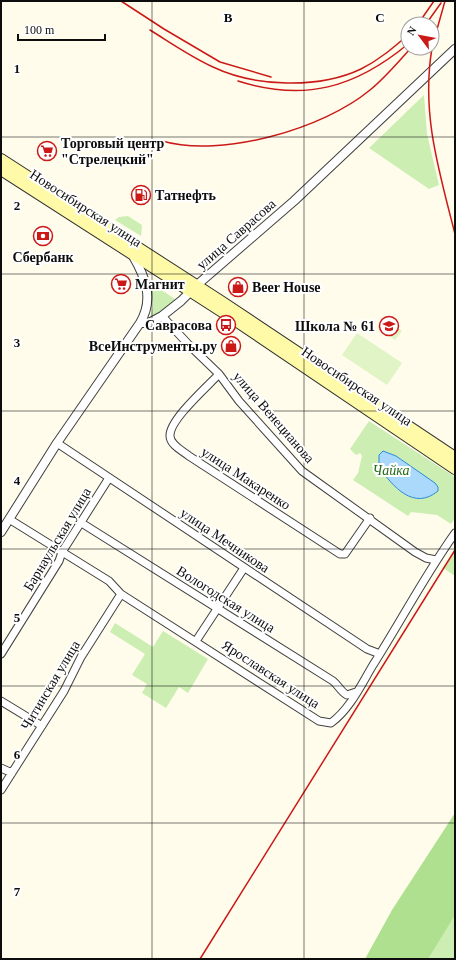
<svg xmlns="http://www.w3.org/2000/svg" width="456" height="960" viewBox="0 0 456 960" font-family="'Times New Roman',serif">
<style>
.green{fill:#cdeeb2}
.forest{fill:#afe08f}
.pitch{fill:#e1f4c5}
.water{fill:#abd9fc;stroke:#2a8adb}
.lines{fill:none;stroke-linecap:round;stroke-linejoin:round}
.minor-casing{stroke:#404040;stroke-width:9}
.tertiary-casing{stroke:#404040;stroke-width:10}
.secondary-casing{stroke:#2f2f2f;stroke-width:12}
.minor{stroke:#fff;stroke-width:7}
.tertiary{stroke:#fff;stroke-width:8}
.secondary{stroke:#fffaa7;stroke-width:10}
.rail{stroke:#cb1917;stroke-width:1.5}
.grid{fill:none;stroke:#0d0d0d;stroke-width:1;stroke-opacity:0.55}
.labels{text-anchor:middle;stroke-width:4;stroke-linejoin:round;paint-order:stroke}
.poi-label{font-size:14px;font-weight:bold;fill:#0d0d0d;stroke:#fff;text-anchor:start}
.street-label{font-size:14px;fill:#0d0d0d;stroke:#fff}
.park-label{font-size:14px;font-style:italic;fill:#236b17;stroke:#fff}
.grid-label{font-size:13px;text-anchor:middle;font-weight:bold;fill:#0d0d0d;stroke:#fff;stroke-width:4;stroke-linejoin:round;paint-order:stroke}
</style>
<rect width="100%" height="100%" fill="#fffcec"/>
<path class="green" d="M 424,95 L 427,134 L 439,185 L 429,189 L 369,148 Z
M 128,216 L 142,225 L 141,236 L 115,220 L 119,217 Z
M 151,283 L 175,299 L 174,303 L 150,318 L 153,307 Z
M 369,421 L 455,477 L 455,518 L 451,524 L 437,515 L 411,512 L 408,516 L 353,480 L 358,473 L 362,456 L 360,453 L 356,455 L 350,449 Z
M 455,549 L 455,576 L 443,568 Z
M 115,623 L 153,647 L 163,631 L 208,659 L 188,693 L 179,687 L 166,708 L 142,693 L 147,684 L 132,675 L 145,654 L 110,632 Z
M 455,907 L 455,959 L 423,959 Z"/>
<path class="forest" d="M 455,813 L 455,915 L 428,959 L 365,959 L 392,910 Z"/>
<path class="pitch" d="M 384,318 L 402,331 L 395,340 L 377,328 Z
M 357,333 L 402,363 L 387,385 L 342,355 Z"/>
<path class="water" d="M 383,451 L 396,456 L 435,483 L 438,487 L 438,491 C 414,511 393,487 379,467 L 379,455 Z"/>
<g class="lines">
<defs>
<path id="minor" d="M 162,316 L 189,345 L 219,374 L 239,401 L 302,471 L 415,552 L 426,558 L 436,560
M 219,374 C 208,386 169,420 170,436 C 170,445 183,451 189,456 L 340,554 L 345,554 L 370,518
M 57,443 L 367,649 L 380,654
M 9,519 L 109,581 L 121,594 L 319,721 L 331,723 C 350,709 361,685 373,665 C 401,621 425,575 455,533
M 80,522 L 333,681 C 338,685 341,692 347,695 L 356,692
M 196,641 L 244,568
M 1,654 L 59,561 L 62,552 L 109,478
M 1,701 L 42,726
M 1,768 L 12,773
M 1,790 L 64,691 L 81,657 L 121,594"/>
<path id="tertiary" d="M 133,256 C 146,278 154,300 140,323
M 1,532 L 57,443 L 140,323 L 149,323 L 162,316 L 181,301 L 197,285 L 294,201 L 455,49"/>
<path id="secondary" d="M 1,159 L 221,301 L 455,457
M 1,170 L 230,317 L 455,469"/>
</defs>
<use href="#minor" class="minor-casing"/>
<use href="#tertiary" class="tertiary-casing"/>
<use href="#secondary" class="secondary-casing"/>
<use href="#minor" class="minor"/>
<use href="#tertiary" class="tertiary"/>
<use href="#secondary" class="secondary"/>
<path class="rail" d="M 121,1 L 164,29 L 220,62 L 271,77
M 418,24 L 434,1
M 426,24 L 441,3
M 150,30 C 171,43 191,57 213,67 C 255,87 319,89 361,69 C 379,60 393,48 408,35
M 432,47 L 445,1
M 432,48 C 421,113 439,171 455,234
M 238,81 C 304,102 355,88 408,44
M 162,141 C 222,158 323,129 370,90 C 385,78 398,62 411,48
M 200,959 L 455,550"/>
</g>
<path class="grid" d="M 152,1 L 152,959M 304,1 L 304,959M 1,137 L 455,137M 1,274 L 455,274M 1,411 L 455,411M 1,549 L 455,549M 1,686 L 455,686M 1,823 L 455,823"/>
<defs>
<symbol id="supermarket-ring" viewBox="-11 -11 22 22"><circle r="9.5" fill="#fff" stroke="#cb1917" stroke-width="1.5"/><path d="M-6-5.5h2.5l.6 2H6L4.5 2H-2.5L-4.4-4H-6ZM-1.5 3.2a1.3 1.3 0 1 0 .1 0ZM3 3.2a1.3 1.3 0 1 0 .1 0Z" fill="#cb1917"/></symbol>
<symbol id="fuel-ring" viewBox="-11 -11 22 22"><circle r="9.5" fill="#fff" stroke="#cb1917" stroke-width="1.5"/><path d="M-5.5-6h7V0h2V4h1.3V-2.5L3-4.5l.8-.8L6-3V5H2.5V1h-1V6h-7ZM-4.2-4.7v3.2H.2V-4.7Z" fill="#cb1917"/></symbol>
<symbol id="bank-ring" viewBox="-11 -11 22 22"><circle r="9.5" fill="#fff" stroke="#cb1917" stroke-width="1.5"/><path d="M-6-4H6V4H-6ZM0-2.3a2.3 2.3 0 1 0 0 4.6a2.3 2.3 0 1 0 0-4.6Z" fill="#cb1917"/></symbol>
<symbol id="shop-ring" viewBox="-11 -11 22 22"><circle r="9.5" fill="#fff" stroke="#cb1917" stroke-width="1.5"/><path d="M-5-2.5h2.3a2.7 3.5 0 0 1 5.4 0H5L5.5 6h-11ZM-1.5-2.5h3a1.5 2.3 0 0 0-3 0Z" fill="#cb1917"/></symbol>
<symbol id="bus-ring" viewBox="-11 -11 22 22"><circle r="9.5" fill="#fff" stroke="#cb1917" stroke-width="1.5"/><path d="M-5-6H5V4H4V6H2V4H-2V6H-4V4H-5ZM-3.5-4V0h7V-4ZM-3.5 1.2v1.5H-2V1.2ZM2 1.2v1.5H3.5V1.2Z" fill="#cb1917"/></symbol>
<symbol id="school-ring" viewBox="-11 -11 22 22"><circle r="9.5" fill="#fff" stroke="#cb1917" stroke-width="1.5"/><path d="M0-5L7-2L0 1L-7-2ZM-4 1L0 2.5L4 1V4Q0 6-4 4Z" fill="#cb1917"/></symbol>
</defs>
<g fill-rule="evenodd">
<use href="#supermarket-ring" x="36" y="140" width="22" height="22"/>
<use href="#fuel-ring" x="130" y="184" width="22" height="22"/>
<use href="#bank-ring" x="32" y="225" width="22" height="22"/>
<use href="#supermarket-ring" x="110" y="273" width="22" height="22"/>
<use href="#shop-ring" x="227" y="276" width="22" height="22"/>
<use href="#bus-ring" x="215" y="314" width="22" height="22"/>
<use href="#school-ring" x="378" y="315" width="22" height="22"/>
<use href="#shop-ring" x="220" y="335" width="22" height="22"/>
</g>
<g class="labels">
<g class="poi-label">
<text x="61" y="148">Торговый центр<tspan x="61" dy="16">"Стрелецкий"</tspan></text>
<text x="155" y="200">Татнефть</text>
<text x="43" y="262" text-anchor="middle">Сбербанк</text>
<text x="135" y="289">Магнит</text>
<text x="252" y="292">Beer House</text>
<text x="212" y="330" text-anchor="end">Саврасова</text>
<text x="375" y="331" text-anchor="end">Школа № 61</text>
<text x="217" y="351" text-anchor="end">ВсеИнструменты.ру</text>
</g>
<g class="street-label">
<text transform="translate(86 208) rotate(33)" y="5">Новосибирская улица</text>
<text transform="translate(236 234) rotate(-41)" y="5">улица Саврасова</text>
<text transform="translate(357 386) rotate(34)" y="5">Новосибирская улица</text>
<text transform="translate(274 417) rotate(49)" y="5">улица Венецианова</text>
<text transform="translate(246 478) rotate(33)" y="5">улица Макаренко</text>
<text transform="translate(57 539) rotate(-59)" y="5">Барнаульская улица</text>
<text transform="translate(225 540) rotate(34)" y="5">улица Мечникова</text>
<text transform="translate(226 599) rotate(32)" y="5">Вологодская улица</text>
<text transform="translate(271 674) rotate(33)" y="5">Ярославская улица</text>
<text transform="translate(50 685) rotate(-59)" y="5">Читинская улица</text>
</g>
<g class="park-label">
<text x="391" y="475">Чайка</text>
</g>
</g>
<g class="grid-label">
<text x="228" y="22">B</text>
<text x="380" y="22">C</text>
<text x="17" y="73">1</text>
<text x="17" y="210">2</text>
<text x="17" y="347">3</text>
<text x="17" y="485">4</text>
<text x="17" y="622">5</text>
<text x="17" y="759">6</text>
<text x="17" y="896">7</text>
</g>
<rect width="456" height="960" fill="none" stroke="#0d0d0d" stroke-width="4"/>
<g transform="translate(420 36) rotate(302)"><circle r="19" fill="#ffffff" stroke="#9e9e9e"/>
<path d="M0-3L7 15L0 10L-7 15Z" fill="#cb1917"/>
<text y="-6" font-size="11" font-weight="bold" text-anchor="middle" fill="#0d0d0d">N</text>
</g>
<path d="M18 34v6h87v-6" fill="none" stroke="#0d0d0d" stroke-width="2"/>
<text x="24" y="34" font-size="12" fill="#0d0d0d" stroke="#ffffff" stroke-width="3" paint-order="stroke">100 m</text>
</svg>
